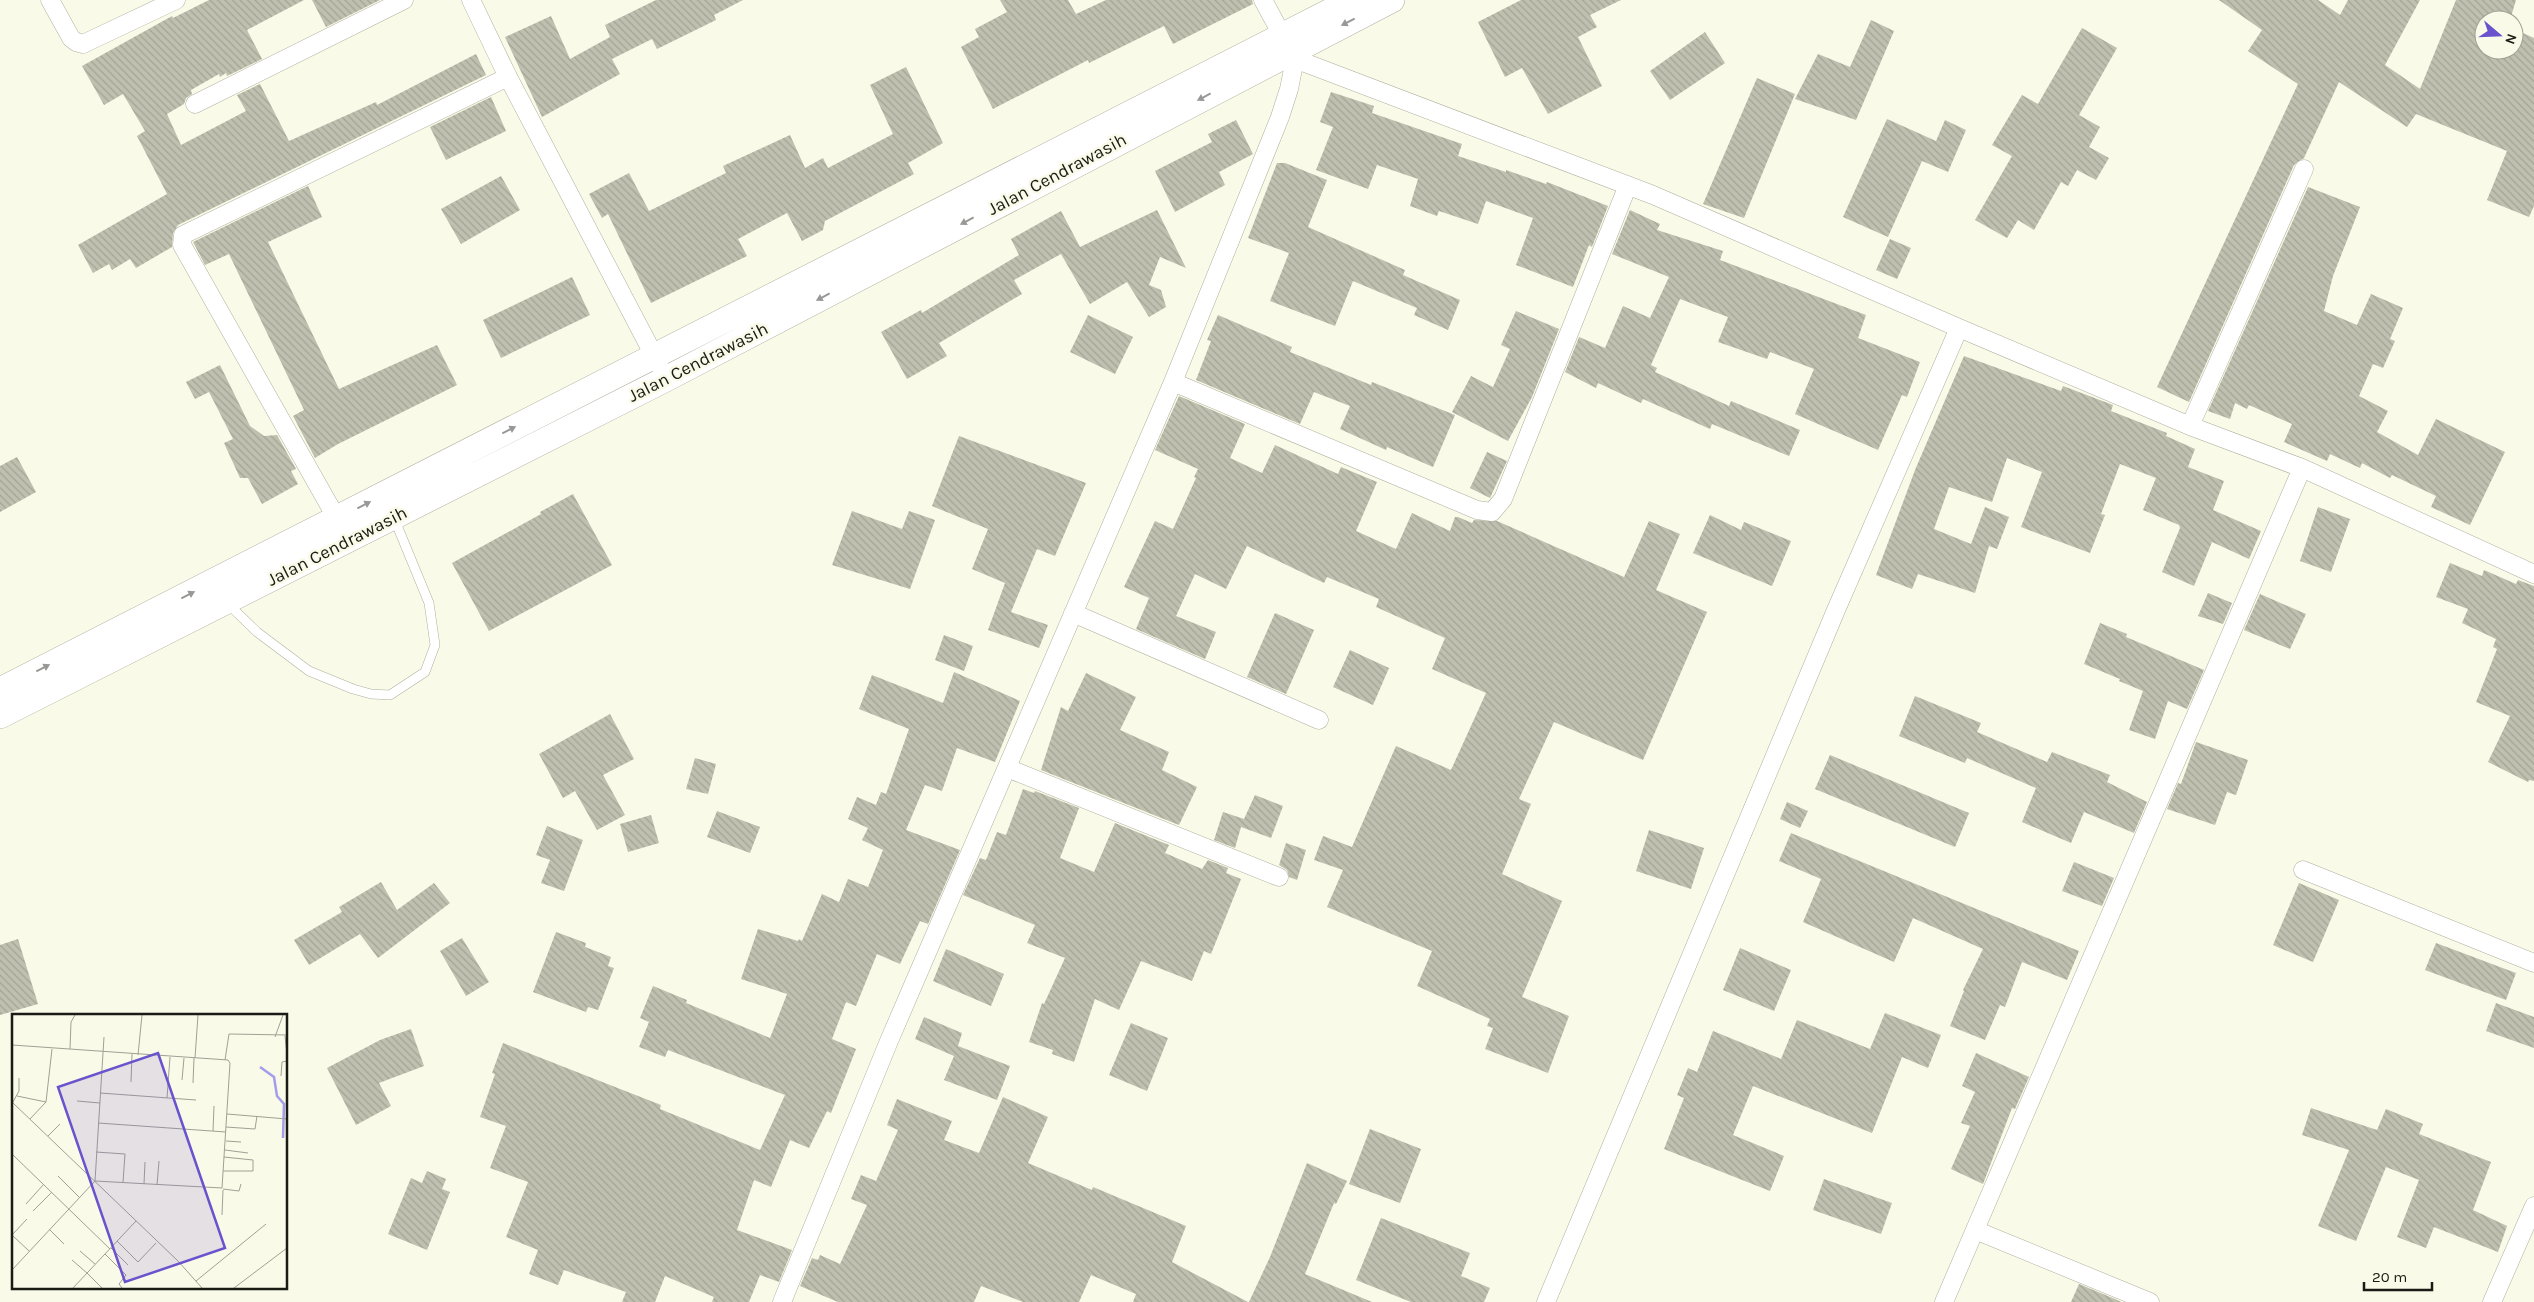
<svg xmlns="http://www.w3.org/2000/svg" width="2534" height="1302" viewBox="0 0 2534 1302" font-family="Karla,sans-serif">
<style>
.building{fill:url(#building-back-hatch)}
.lines{fill:none;stroke-linecap:round;stroke-linejoin:round}
.service-casing{stroke:#afb09f;stroke-width:10}
.minor-casing{stroke:#afb09f;stroke-width:19}
.secondary-casing{stroke:#afb09f;stroke-width:26}
.service{stroke:#fff;stroke-width:9}
.minor{stroke:#fff;stroke-width:18}
.secondary{stroke:#fff;stroke-width:25}
.oneway{fill:#989896}
.labels{text-anchor:middle;stroke-width:5;stroke-linejoin:round;paint-order:stroke}
.street-label{font-size:18px;fill:#1b1b15;stroke:#f9fae8}
.inset-river{fill:none;stroke:#a49deb;stroke-width:2.5}
.inset-road{fill:none;stroke:#a0a194;stroke-width:1}
.view{fill:#6a53cd;fill-opacity:0.15;stroke:#6a53cd;stroke-width:2.5}
.inset-edge{fill:none;stroke:#1b1b15;stroke-width:2.5}
</style>
<defs>
<pattern id="building-back-hatch" width="6" height="6" patternUnits="userSpaceOnUse" patternTransform="scale(1.25)"><rect width="6" height="6" fill="#bfc0af"/><path d="M-1 5l2 2M0 0l6 6M5-1l2 2" fill="none" stroke="#a4a496"/></pattern>
</defs>
<rect width="100%" height="100%" fill="#f9fae8"/>
<path class="building" d="M 209,0 L 304,0 L 247,30 L 262,59 L 227,76 L 226,73 L 220,77 L 219,74 L 191,90 L 192,94 L 186,98 L 184,104 L 167,114 L 181,145 L 246,111 L 237,95 L 260,84 L 289,141 L 376,102 L 377,105 L 476,54 L 486,75 L 178,225 L 173,233 L 172,247 L 136,268 L 130,259 L 112,270 L 109,264 L 93,273 L 78,245 L 167,194 L 137,136 L 145,131 L 123,94 L 104,105 L 82,66 L 172,16 L 173,18 Z
M 312,0 L 380,0 L 326,27 Z
M 656,0 L 743,0 L 714,15 L 716,20 L 657,49 L 652,39 L 612,59 L 620,74 L 542,117 L 505,37 L 551,16 L 570,59 L 610,37 L 605,25 Z
M 1000,0 L 1068,0 L 1076,14 L 1106,0 L 1252,0 L 1253,4 L 1173,44 L 1164,26 L 1089,63 L 1088,60 L 993,109 L 961,47 L 979,37 L 975,29 L 1007,12 Z
M 1521,0 L 1621,0 L 1590,15 L 1597,27 L 1578,37 L 1602,86 L 1548,114 L 1522,68 L 1505,77 L 1478,22 Z
M 2219,0 L 2318,0 L 2340,15 L 2348,0 L 2420,0 L 2385,65 L 2420,89 L 2456,0 L 2516,0 L 2510,20 L 2484,20 L 2484,50 L 2514,50 L 2514,29 L 2534,38 L 2534,206 L 2529,217 L 2487,200 L 2507,151 L 2416,114 L 2407,127 L 2339,82 L 2304,158 L 2294,165 L 2189,402 L 2157,387 L 2298,84 L 2248,51 L 2262,30 Z
M 1871,20 L 1894,31 L 1856,120 L 1795,99 L 1818,54 L 1850,67 Z
M 2082,28 L 2117,48 L 2079,115 L 2100,127 L 2089,147 L 2109,158 L 2096,180 L 2077,170 L 2068,186 L 2061,182 L 2034,230 L 2018,220 L 2007,238 L 1975,220 L 2012,156 L 1992,145 L 2022,95 L 2038,104 Z
M 1705,32 L 1725,63 L 1670,100 L 1650,71 Z
M 906,67 L 943,143 L 908,163 L 914,174 L 825,221 L 823,230 L 802,241 L 787,213 L 738,239 L 747,256 L 651,303 L 608,214 L 602,218 L 589,194 L 629,173 L 649,211 L 726,173 L 723,166 L 790,135 L 805,168 L 823,158 L 828,168 L 893,134 L 870,85 Z
M 1757,78 L 1795,94 L 1744,218 L 1703,204 Z
M 1331,92 L 1374,106 L 1372,113 L 1462,144 L 1458,156 L 1506,172 L 1506,170 L 1546,184 L 1547,182 L 1608,206 L 1592,247 L 1589,245 L 1573,287 L 1516,265 L 1533,218 L 1486,201 L 1478,224 L 1439,211 L 1437,216 L 1410,206 L 1418,179 L 1377,165 L 1368,189 L 1316,170 L 1333,127 L 1320,122 Z
M 491,97 L 506,131 L 446,160 L 430,127 Z
M 1887,119 L 1936,141 L 1945,120 L 1966,130 L 1948,172 L 1922,161 L 1888,237 L 1843,217 Z
M 1236,120 L 1253,154 L 1219,172 L 1225,185 L 1175,212 L 1155,171 L 1212,142 L 1208,134 Z
M 1277,163 L 1285,163 L 1327,180 L 1308,227 L 1405,270 L 1403,275 L 1460,300 L 1448,330 L 1414,315 L 1417,308 L 1353,281 L 1335,326 L 1270,301 L 1289,253 L 1248,238 Z
M 501,176 L 520,210 L 461,244 L 441,209 Z
M 308,186 L 322,217 L 268,242 L 339,389 L 437,345 L 457,385 L 338,444 L 315,458 L 293,416 L 304,410 L 229,254 L 205,265 L 193,242 Z
M 2308,187 L 2360,207 L 2333,276 L 2324,311 L 2357,325 L 2371,294 L 2403,308 L 2390,339 L 2395,341 L 2383,368 L 2373,364 L 2359,396 L 2388,411 L 2377,432 L 2418,455 L 2436,419 L 2505,452 L 2470,525 L 2431,507 L 2436,496 L 2392,475 L 2390,478 L 2362,463 L 2360,468 L 2330,454 L 2327,461 L 2284,442 L 2292,424 L 2249,405 L 2247,409 L 2235,403 L 2230,419 L 2208,411 Z
M 1157,210 L 1186,268 L 1160,257 L 1149,285 L 1161,290 L 1166,307 L 1149,317 L 1127,282 L 1090,304 L 1061,254 L 1014,280 L 1022,294 L 939,343 L 947,356 L 907,379 L 881,332 L 921,310 L 922,313 L 1019,255 L 1011,239 L 1061,211 L 1080,247 Z
M 1630,210 L 1660,224 L 1657,230 L 1723,251 L 1720,260 L 1866,315 L 1858,338 L 1920,362 L 1907,397 L 1902,395 L 1878,450 L 1795,414 L 1814,369 L 1770,352 L 1767,359 L 1718,342 L 1728,317 L 1680,299 L 1651,365 L 1657,368 L 1655,372 L 1729,406 L 1731,401 L 1800,430 L 1789,456 L 1712,424 L 1710,429 L 1643,399 L 1641,403 L 1598,383 L 1596,388 L 1565,372 L 1579,337 L 1605,348 L 1623,306 L 1650,318 L 1669,277 L 1612,254 Z
M 1890,239 L 1911,248 L 1897,279 L 1876,270 Z
M 572,277 L 590,315 L 501,358 L 483,320 Z
M 1516,311 L 1559,329 L 1532,397 L 1508,441 L 1452,412 L 1471,376 L 1493,387 L 1510,349 L 1501,345 Z
M 1088,315 L 1133,337 L 1115,374 L 1070,352 Z
M 1218,315 L 1292,347 L 1290,352 L 1371,385 L 1372,382 L 1455,415 L 1433,467 L 1387,447 L 1386,450 L 1340,429 L 1350,406 L 1314,392 L 1300,424 L 1196,380 L 1211,341 L 1207,340 Z
M 1964,356 L 2061,391 L 2063,386 L 2113,405 L 2111,411 L 2167,433 L 2166,436 L 2195,449 L 2188,467 L 2224,481 L 2213,510 L 2261,531 L 2249,559 L 2212,542 L 2194,586 L 2162,572 L 2180,528 L 2179,525 L 2143,510 L 2156,478 L 2120,464 L 2101,514 L 2105,515 L 2090,553 L 2021,527 L 2042,472 L 2007,458 L 1992,502 L 1949,487 L 1934,529 L 1971,544 L 1985,507 L 2009,517 L 1997,549 L 1989,546 L 1975,593 L 1918,574 L 1912,589 L 1876,575 L 1915,470 Z
M 220,365 L 250,426 L 264,436 L 277,435 L 296,469 L 291,471 L 298,484 L 262,504 L 248,478 L 240,478 L 224,443 L 233,439 L 209,392 L 195,399 L 186,382 Z
M 1179,396 L 1245,424 L 1230,458 L 1262,473 L 1275,445 L 1338,474 L 1341,467 L 1377,482 L 1356,531 L 1396,549 L 1412,513 L 1450,531 L 1455,517 L 1458,517 L 1472,523 L 1474,520 L 1497,521 L 1624,577 L 1649,521 L 1680,534 L 1656,590 L 1707,612 L 1643,760 L 1554,722 L 1519,799 L 1531,804 L 1502,874 L 1562,901 L 1522,997 L 1569,1016 L 1548,1073 L 1485,1049 L 1493,1028 L 1487,1026 L 1490,1019 L 1417,986 L 1432,951 L 1327,907 L 1343,870 L 1314,860 L 1323,836 L 1352,847 L 1396,746 L 1451,770 L 1486,693 L 1432,669 L 1445,638 L 1376,607 L 1379,599 L 1327,577 L 1324,583 L 1247,546 L 1226,589 L 1195,574 L 1176,616 L 1216,632 L 1205,659 L 1136,629 L 1149,598 L 1124,587 L 1155,521 L 1173,529 L 1196,478 L 1194,477 L 1198,469 L 1155,450 Z
M 959,436 L 1086,483 L 1055,556 L 1037,549 L 1011,612 L 1048,625 L 1039,648 L 988,630 L 1005,583 L 972,569 L 988,529 L 932,506 Z
M 1487,452 L 1507,461 L 1490,498 L 1470,488 Z
M 17,457 L 36,492 L 0,512 L 0,466 Z
M 573,494 L 612,565 L 489,631 L 452,563 L 541,514 L 540,512 Z
M 2318,507 L 2350,519 L 2331,572 L 2300,561 Z
M 852,511 L 902,529 L 909,511 L 935,520 L 910,589 L 832,565 Z
M 1710,515 L 1741,530 L 1744,522 L 1791,541 L 1772,586 L 1693,553 Z
M 2450,563 L 2482,576 L 2484,570 L 2516,584 L 2518,580 L 2534,586 L 2534,781 L 2529,780 L 2528,782 L 2488,762 L 2510,716 L 2476,702 L 2497,649 L 2493,647 L 2496,639 L 2462,623 L 2468,609 L 2436,597 Z
M 2208,593 L 2232,603 L 2223,624 L 2198,616 Z
M 2260,594 L 2306,614 L 2290,649 L 2244,630 Z
M 1275,613 L 1314,630 L 1286,694 L 1247,677 Z
M 2100,623 L 2127,634 L 2126,637 L 2204,670 L 2187,709 L 2168,701 L 2155,739 L 2129,730 L 2143,691 L 2119,681 L 2120,679 L 2084,664 Z
M 944,635 L 973,646 L 964,671 L 935,660 Z
M 1350,650 L 1389,668 L 1373,705 L 1333,687 Z
M 954,672 L 1020,701 L 995,762 L 957,748 L 942,791 L 925,785 L 906,830 L 960,850 L 928,924 L 920,921 L 900,964 L 877,954 L 856,1006 L 846,1002 L 832,1039 L 856,1049 L 831,1113 L 827,1111 L 809,1148 L 790,1140 L 771,1187 L 754,1180 L 737,1230 L 792,1250 L 779,1282 L 760,1275 L 749,1302 L 712,1302 L 714,1297 L 665,1276 L 655,1302 L 622,1302 L 626,1292 L 564,1270 L 558,1285 L 529,1274 L 538,1250 L 506,1237 L 528,1182 L 490,1168 L 506,1126 L 480,1117 L 495,1074 L 492,1073 L 503,1043 L 661,1105 L 660,1109 L 760,1150 L 785,1095 L 668,1050 L 665,1057 L 639,1047 L 649,1022 L 640,1018 L 653,986 L 687,1000 L 686,1003 L 770,1038 L 787,994 L 741,979 L 758,929 L 798,941 L 799,939 L 802,941 L 822,894 L 839,902 L 848,879 L 868,887 L 883,850 L 862,840 L 868,828 L 848,819 L 857,797 L 876,805 L 881,792 L 886,794 L 909,729 L 859,709 L 872,675 L 943,703 Z
M 1086,673 L 1136,697 L 1120,730 L 1169,752 L 1162,770 L 1197,787 L 1179,825 L 1041,770 L 1061,707 L 1068,711 Z
M 1915,696 L 1981,723 L 1977,732 L 2047,762 L 2052,752 L 2110,775 L 2107,782 L 2147,802 L 2134,833 L 2084,812 L 2071,843 L 2022,822 L 2036,788 L 1967,758 L 1965,763 L 1899,736 Z
M 610,714 L 634,759 L 603,775 L 625,815 L 597,830 L 575,791 L 563,798 L 539,754 Z
M 2196,742 L 2248,760 L 2236,795 L 2227,792 L 2215,825 L 2167,809 L 2178,783 L 2181,784 Z
M 1830,755 L 1969,813 L 1955,847 L 1815,789 Z
M 695,758 L 716,764 L 708,794 L 686,789 Z
M 1023,789 L 1034,793 L 1035,791 L 1079,808 L 1060,858 L 1094,872 L 1115,823 L 1169,845 L 1165,853 L 1202,869 L 1208,860 L 1228,868 L 1226,873 L 1241,879 L 1211,954 L 1204,951 L 1192,981 L 1141,961 L 1119,1010 L 1095,999 L 1074,1062 L 1052,1054 L 1053,1050 L 1029,1042 L 1042,1003 L 1044,1004 L 1065,958 L 1027,943 L 1035,925 L 963,895 L 980,858 L 986,860 L 997,832 L 1006,835 Z
M 1255,795 L 1283,806 L 1271,838 L 1241,827 L 1235,848 L 1214,840 L 1223,812 L 1244,819 Z
M 1787,802 L 1808,811 L 1800,828 L 1780,819 Z
M 717,811 L 760,827 L 750,853 L 707,837 Z
M 651,815 L 659,843 L 628,852 L 620,824 Z
M 547,826 L 583,840 L 564,891 L 541,883 L 550,860 L 536,855 Z
M 1649,830 L 1704,848 L 1691,889 L 1636,871 Z
M 1791,833 L 2079,951 L 2067,980 L 2022,962 L 2005,1007 L 2000,1005 L 1985,1040 L 1950,1026 L 1964,991 L 1963,990 L 1983,949 L 1913,918 L 1894,962 L 1803,922 L 1821,879 L 1779,861 Z
M 1286,843 L 1306,850 L 1297,880 L 1289,877 L 1287,870 L 1279,865 Z
M 2074,862 L 2114,878 L 2102,906 L 2062,891 Z
M 381,882 L 397,910 L 434,883 L 450,903 L 378,958 L 360,934 L 309,965 L 294,940 L 342,912 L 339,907 Z
M 2299,883 L 2339,900 L 2313,962 L 2273,945 Z
M 556,932 L 586,943 L 585,947 L 611,957 L 608,966 L 614,968 L 598,1010 L 588,1007 L 586,1012 L 533,992 Z
M 462,938 L 489,982 L 466,996 L 440,951 Z
M 18,939 L 38,1004 L 0,1015 L 0,945 Z
M 2436,943 L 2516,973 L 2506,1000 L 2425,970 Z
M 1740,948 L 1791,970 L 1774,1011 L 1723,990 Z
M 946,949 L 1004,974 L 991,1006 L 933,981 Z
M 2496,1003 L 2534,1017 L 2534,1048 L 2486,1031 Z
M 1885,1013 L 1941,1035 L 1928,1068 L 1902,1057 L 1872,1133 L 1753,1086 L 1733,1135 L 1784,1156 L 1770,1191 L 1664,1149 L 1684,1098 L 1677,1095 L 1688,1068 L 1697,1072 L 1713,1031 L 1781,1059 L 1797,1020 L 1870,1049 Z
M 924,1017 L 962,1033 L 958,1046 L 1010,1066 L 997,1100 L 944,1080 L 954,1056 L 915,1039 Z
M 1131,1023 L 1168,1038 L 1147,1091 L 1109,1075 Z
M 411,1029 L 424,1066 L 379,1083 L 391,1106 L 356,1125 L 327,1068 L 380,1040 Z
M 1976,1053 L 2029,1077 L 2015,1109 L 2012,1108 L 1983,1184 L 1951,1169 L 1970,1126 L 1961,1123 L 1975,1092 L 1962,1086 Z
M 1003,1097 L 1048,1117 L 1028,1163 L 1092,1190 L 1093,1187 L 1186,1226 L 1172,1262 L 1248,1302 L 1133,1302 L 1136,1294 L 1091,1275 L 1079,1302 L 1023,1302 L 981,1286 L 974,1302 L 838,1302 L 800,1286 L 812,1258 L 818,1260 L 820,1255 L 840,1264 L 867,1205 L 851,1199 L 861,1175 L 876,1181 L 898,1130 L 887,1125 L 897,1099 L 952,1121 L 944,1140 L 979,1153 Z
M 2311,1108 L 2377,1130 L 2386,1109 L 2423,1124 L 2419,1134 L 2491,1162 L 2473,1210 L 2507,1226 L 2498,1252 L 2434,1227 L 2426,1248 L 2397,1237 L 2419,1180 L 2386,1167 L 2356,1241 L 2318,1226 L 2349,1150 L 2302,1135 Z
M 1370,1129 L 1421,1149 L 1400,1203 L 1349,1184 Z
M 1307,1163 L 1347,1181 L 1336,1204 L 1334,1203 L 1305,1274 L 1372,1302 L 1249,1302 L 1270,1257 Z
M 427,1171 L 446,1179 L 442,1189 L 450,1192 L 427,1250 L 388,1234 L 411,1178 L 422,1183 Z
M 1824,1179 L 1892,1203 L 1881,1234 L 1813,1210 Z
M 1381,1218 L 1470,1253 L 1461,1276 L 1490,1288 L 1484,1302 L 1411,1302 L 1356,1280 Z
M 2079,1284 L 2115,1299 L 2121,1302 L 2071,1302 Z"/>
<g class="lines">
<defs>
<path id="service" d="M 227,603 L 257,632 L 309,671 L 353,689 L 371,694 L 390,695 L 425,672 L 435,645 L 429,603 L 394,518"/>
<path id="minor" d="M 50,0 L 71,38 L 76,42 L 83,44 L 176,0
M 471,0 L 508,77 L 659,365
M 1295,59 L 1653,195 L 1959,328 L 2190,426 L 2302,468 L 2534,574
M 195,104 L 404,0
M 1173,382 L 1477,510 L 1492,512 L 1503,499 L 1628,185
M 2190,426 L 2304,169
M 337,519 L 182,245 L 183,235 L 508,77
M 1073,613 L 1319,720
M 1007,768 L 1279,877
M 2303,870 L 2534,963
M 1975,1230 L 2150,1302
M 782,1302 L 889,1041 L 1173,382 L 1280,117 L 1289,89 L 1295,59 L 1263,0
M 1546,1302 L 1836,610 L 1959,328
M 1944,1302 L 2302,468
M 2492,1302 L 2534,1206"/>
<path id="secondary" d="M 0,690 L 1352,0
M 0,716 L 666,379 L 1392,0"/>
</defs>
<use href="#service" class="service-casing"/>
<use href="#minor" class="minor-casing"/>
<use href="#secondary" class="secondary-casing"/>
<use href="#service" class="service"/>
<use href="#minor" class="minor"/>
<use href="#secondary" class="secondary"/>
</g>
<defs><path id="oneway-solid" d="M-6-.8H1V-3.2L6.5 0L1 3.2V.8H-6Z" transform="scale(1.25)"/></defs>
<g class="oneway">
<use href="#oneway-solid" transform="translate(1348 22) rotate(153)"/>
<use href="#oneway-solid" transform="translate(1204 97) rotate(152)"/>
<use href="#oneway-solid" transform="translate(967 221) rotate(152)"/>
<use href="#oneway-solid" transform="translate(823 297) rotate(152)"/>
<use href="#oneway-solid" transform="translate(509 430) rotate(-27)"/>
<use href="#oneway-solid" transform="translate(364 505) rotate(-27)"/>
<use href="#oneway-solid" transform="translate(188 595) rotate(-27)"/>
<use href="#oneway-solid" transform="translate(43 668) rotate(-27)"/>
</g>
<g class="labels">
<g class="street-label">
<text transform="translate(1057 174) rotate(-28)" y="6">Jalan Cendrawasih</text>
<text transform="translate(698 362) rotate(-27)" y="6">Jalan Cendrawasih</text>
<text transform="translate(337 546) rotate(-27)" y="6">Jalan Cendrawasih</text>
</g>
</g>
<g transform="translate(12 1014)">
<rect width="275" height="275" fill="#f9fae8"/>
<path class="inset-river" d="M 248,53 L 262,63 L 265,82 L 272,90 L 271,124"/>
<path class="inset-road" d="M 273,22 L 275,40M 263,23 L 271,1M 0,31 L 216,46 L 218,49 L 210,174 L 83,167 L 0,256M 58,35 L 59,8 L 63,1M 126,41 L 130,1M 183,44 L 186,1M 213,46 L 217,20 L 275,21M 269,62 L 270,48 L 275,47M 170,66 L 172,44M 119,68 L 120,40M 181,69 L 182,44M 88,79 L 184,86M 5,82 L 34,88M 155,84 L 158,43M 65,87 L 88,89M 0,88 L 166,247 L 190,274M 1,88 L 7,77 L 7,64M 215,100 L 275,105M 18,105 L 34,88 L 40,35M 86,109 L 214,118M 214,113 L 243,115 L 245,102M 201,117 L 202,92M 36,122 L 48,110M 214,127 L 229,128M 213,136 L 236,139M 84,138 L 113,140 L 111,168M 0,140 L 98,235M 211,157 L 241,157 L 241,146 L 212,143M 46,162 L 68,184M 83,167 L 92,23M 132,170 L 133,148M 145,171 L 147,147M 211,175 L 227,177 L 229,170M 14,190 L 32,170M 21,197 L 40,178M 210,201 L 211,176M 37,215 L 52,230M 0,221 L 17,237M 0,221 L 15,205M 105,227 L 126,248 L 144,229M 99,234 L 116,251M 68,237 L 83,250M 93,240 L 114,261 L 107,270 L 110,274M 60,246 L 75,259M 75,259 L 90,274M 184,267 L 254,210M 61,274 L 124,207M 222,274 L 275,234"/>
<path class="view" d="M 146,39 L 213,234 L 113,268 L 46,73 Z"/>
<rect width="275" height="275" class="inset-edge"/>
</g>
<g transform="translate(2499 35) rotate(109)"><circle r="24" fill="#f9fae8" stroke="#a0a194"/>
<path d="M0-4L9 19L0 12L-9 19Z" fill="#6a53cd"/>
<text y="-8" font-size="14" font-weight="bold" text-anchor="middle" fill="#1b1b15">N</text>
</g>
<path d="M2364 1282v8h68v-8" fill="none" stroke="#1b1b15" stroke-width="2.5"/>
<text x="2372" y="1282" font-size="15" fill="#1b1b15" stroke="#f9fae8" stroke-width="4" paint-order="stroke">20 m</text>
</svg>
